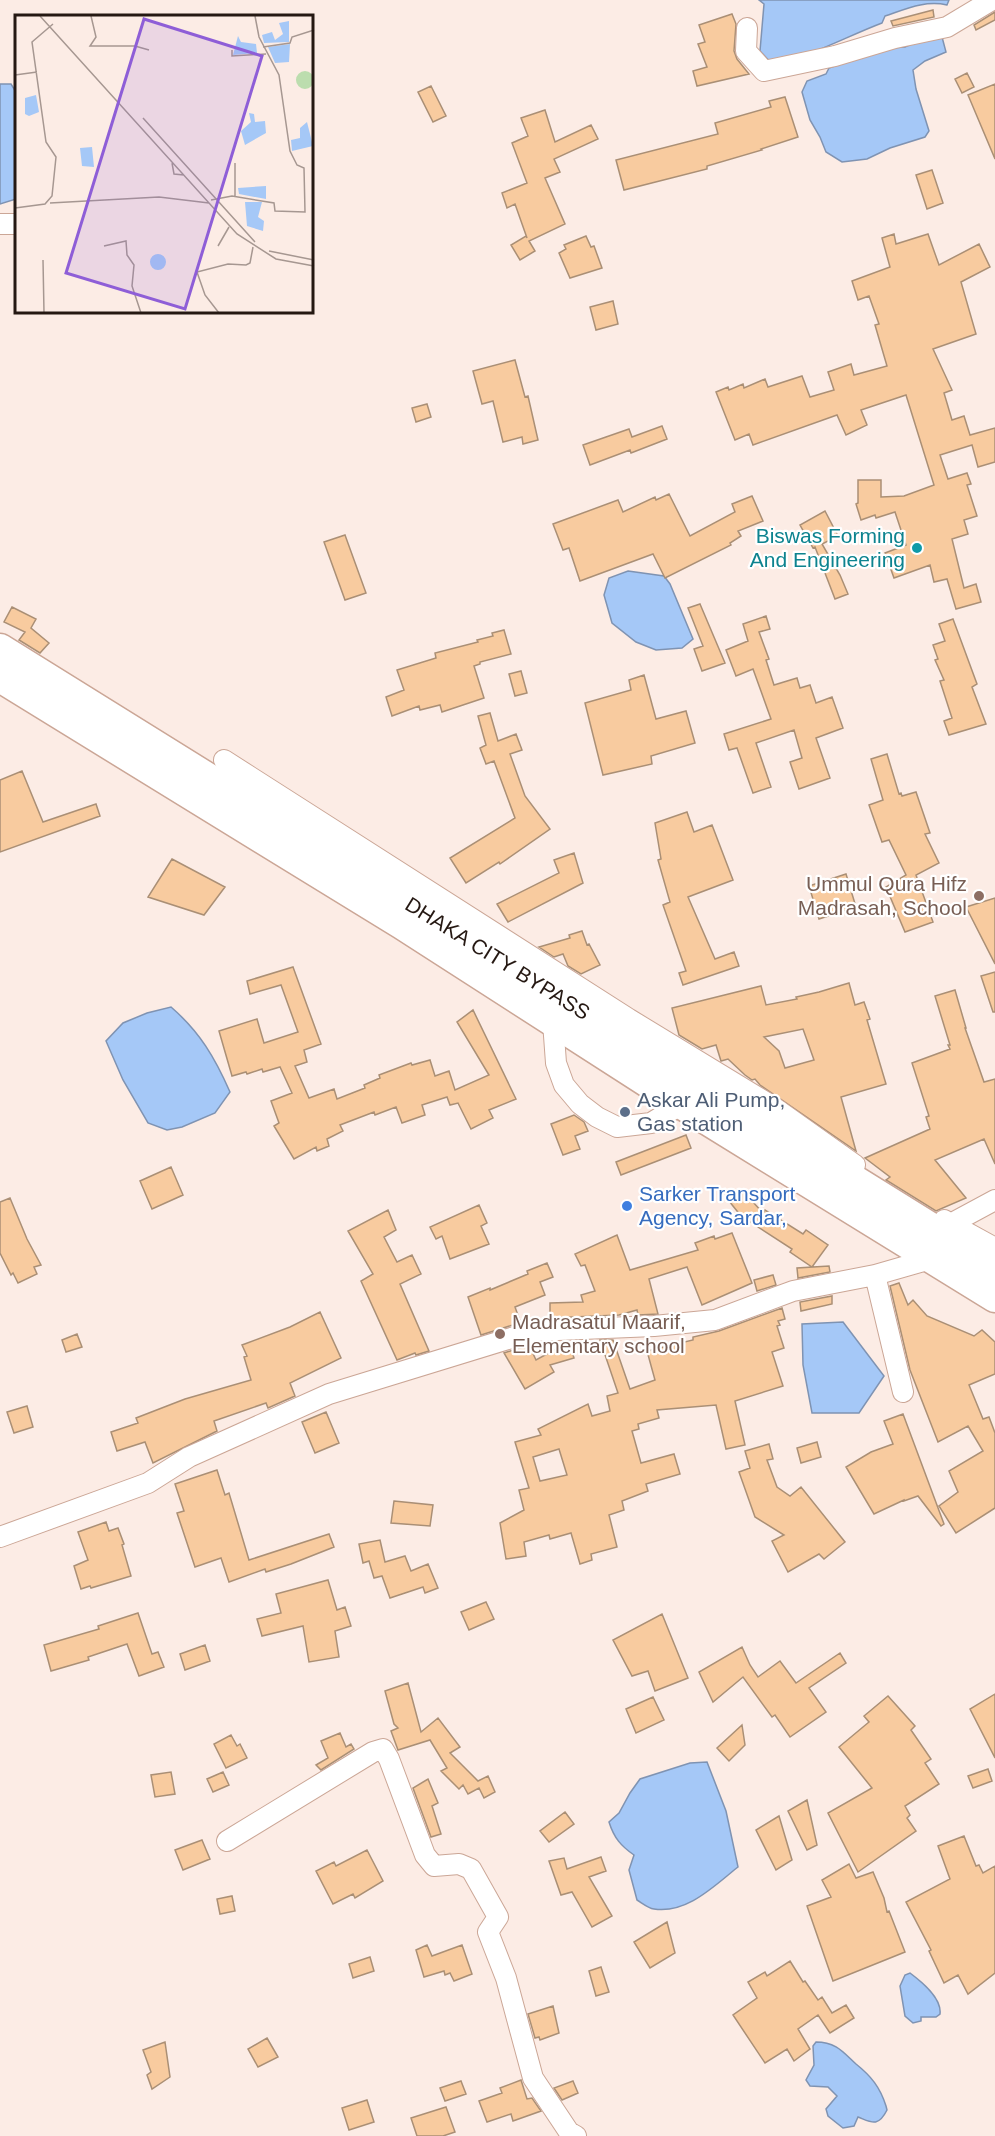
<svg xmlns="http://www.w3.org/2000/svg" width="995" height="2136" viewBox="0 0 995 2136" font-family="Arial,sans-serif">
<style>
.water{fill:#a5c8f7;stroke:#7f93b2;stroke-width:1.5}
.building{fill:#f8cb9f;stroke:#aa8f75;stroke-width:1.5;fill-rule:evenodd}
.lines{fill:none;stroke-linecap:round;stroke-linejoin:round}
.minor-casing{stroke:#cba696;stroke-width:22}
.highway-casing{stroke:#cba696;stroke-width:33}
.minor{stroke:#fff;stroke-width:20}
.highway{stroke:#fff;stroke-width:30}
.culture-dot{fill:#0f9aa8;stroke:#fff;stroke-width:2}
.education-dot{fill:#8d6e63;stroke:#fff;stroke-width:2}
.service-dot{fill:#5c6f8a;stroke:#fff;stroke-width:2}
.shop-dot{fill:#3f7fe0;stroke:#fff;stroke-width:2}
.labels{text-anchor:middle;stroke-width:4.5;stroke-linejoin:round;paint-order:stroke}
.culture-label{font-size:21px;fill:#0d838f;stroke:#fff;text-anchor:end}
.education-label{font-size:21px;fill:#785e54;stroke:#fff;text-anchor:end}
.street-label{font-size:21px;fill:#251812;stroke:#fff}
.service-label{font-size:21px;fill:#4e5e75;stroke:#fff;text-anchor:start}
.shop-label{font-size:21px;fill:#366cbe;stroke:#fff;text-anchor:start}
.inset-road{fill:none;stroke:#a69791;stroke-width:1.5}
.view{fill:#8e5ed7;fill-opacity:0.15;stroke:#8e5ed7;stroke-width:3}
.inset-edge{fill:none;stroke:#251812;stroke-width:3}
</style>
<rect width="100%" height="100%" fill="#fcece5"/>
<path class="water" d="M 759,0 L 949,0 L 947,5 C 925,0 906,9 885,16 L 882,23 C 845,37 811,57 772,64 L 760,51 L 764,4 Z
M 931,35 L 942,37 L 946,52 L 925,61 L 913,70 L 916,89 L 929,131 L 925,137 L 890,148 L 867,159 L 842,162 L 826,152 L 820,137 L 810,120 L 802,92 L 807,81 L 826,74 L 829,68 L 887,48 L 905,47 Z
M 0,84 L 11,84 L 16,92 L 16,199 L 0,204 Z
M 628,571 L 664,576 L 670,584 L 693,639 L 682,648 L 656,650 L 636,642 L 612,623 L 604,595 L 609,578 Z
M 171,1007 C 200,1032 215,1058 230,1092 L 215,1113 L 182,1127 L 167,1130 L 148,1123 L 123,1080 L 106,1041 L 123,1023 L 147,1013 Z
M 843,1322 L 884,1376 L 859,1413 L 812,1413 L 803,1365 L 802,1324 Z
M 707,1762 L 726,1811 L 738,1867 C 714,1886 687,1914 654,1909 C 648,1908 642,1903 637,1900 L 629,1870 L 634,1855 C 621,1846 614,1838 609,1822 L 619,1813 L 630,1793 L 640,1779 L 690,1763 Z
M 910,1973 C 922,1982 942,1998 940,2014 L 936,2017 L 921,2017 L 921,2021 L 913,2023 L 905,2016 L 900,1986 L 905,1975 Z
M 816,2042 C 836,2042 843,2052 856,2064 C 871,2076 880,2087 886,2106 L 887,2110 C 878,2128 871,2122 858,2117 L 854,2126 L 843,2128 L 828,2116 L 826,2109 L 837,2096 L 828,2087 L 810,2086 L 806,2080 L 814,2065 L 813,2046 Z"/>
<path class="building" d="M 933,10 L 934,17 L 893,26 L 891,21 Z
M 995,12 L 995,20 L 976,30 L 974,25 Z
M 732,14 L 736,24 L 734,51 L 737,59 L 749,74 L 697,86 L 693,71 L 707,67 L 698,44 L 705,42 L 699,25 Z
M 967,73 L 974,87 L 962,93 L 955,79 Z
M 995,84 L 995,159 L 968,95 Z
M 431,86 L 446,116 L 433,122 L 418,92 Z
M 785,97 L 798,137 L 761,149 L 762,150 L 707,166 L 707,169 L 624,190 L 616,160 L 718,134 L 715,123 L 771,107 L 769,101 Z
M 545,110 L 555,142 L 591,125 L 598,139 L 554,159 L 560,172 L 545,178 L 565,224 L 529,241 L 535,251 L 520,260 L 511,245 L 526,236 L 527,238 L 515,204 L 507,208 L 502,193 L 527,183 L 512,143 L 528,136 L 521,118 Z
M 932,170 L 943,203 L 927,209 L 916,175 Z
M 894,234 L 896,244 L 928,234 L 939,265 L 979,244 L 990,267 L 961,282 L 976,334 L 933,349 L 952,390 L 944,393 L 952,420 L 964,416 L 970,435 L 995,428 L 995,462 L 978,467 L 972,445 L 940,455 L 948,479 L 967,473 L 971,484 L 967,485 L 977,516 L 964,520 L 968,534 L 952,539 L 964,588 L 976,584 L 981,602 L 956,609 L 947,579 L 934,582 L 930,565 L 894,578 L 885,553 L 906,545 L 895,512 L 876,518 L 875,515 L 861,520 L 856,504 L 858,503 L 858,480 L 881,480 L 881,497 L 904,496 L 934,485 L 906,395 L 861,410 L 867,425 L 846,435 L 837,415 L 753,445 L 749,434 L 735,440 L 716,392 L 728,387 L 729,390 L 743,384 L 744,388 L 765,379 L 768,387 L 802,376 L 810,397 L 834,390 L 828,372 L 851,364 L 854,375 L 887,366 L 875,325 L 879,324 L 869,296 L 858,300 L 852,281 L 890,267 L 882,238 Z
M 586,236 L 591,247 L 594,246 L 602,268 L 570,278 L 559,253 L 566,249 L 564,245 Z
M 613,301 L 618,324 L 596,330 L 590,307 Z
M 515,360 L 525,397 L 528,396 L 538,440 L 523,444 L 522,437 L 503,442 L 493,401 L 482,404 L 473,371 Z
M 427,404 L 431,417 L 416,422 L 412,408 Z
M 662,426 L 667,439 L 631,453 L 630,450 L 590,465 L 583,445 L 629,429 L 632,437 Z
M 669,494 L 690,536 L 735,512 L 732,504 L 752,496 L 763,521 L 738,531 L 741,536 L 730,543 L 731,545 L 665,578 L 653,554 L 580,581 L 569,548 L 563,550 L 553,524 L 618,500 L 623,512 L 655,497 L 656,500 Z
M 825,511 L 838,536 L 822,544 L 840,575 L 848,594 L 835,599 L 815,547 L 813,548 L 800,525 Z
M 345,535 L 366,593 L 345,600 L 324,542 Z
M 700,604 L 725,663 L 702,671 L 694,649 L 703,646 L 688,608 Z
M 12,607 L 36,619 L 31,628 L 49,643 L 40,653 L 19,640 L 25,632 L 4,622 Z
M 766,616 L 770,629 L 759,632 L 769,659 L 766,660 L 774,685 L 797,678 L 800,688 L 810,685 L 816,703 L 832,697 L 843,728 L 816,738 L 830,778 L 799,789 L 790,762 L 802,758 L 794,730 L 756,743 L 771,787 L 753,793 L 737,748 L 729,750 L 724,734 L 771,719 L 753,669 L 736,676 L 726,650 L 748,641 L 743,624 Z
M 953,619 L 977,684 L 972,687 L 986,724 L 949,735 L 944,721 L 952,718 L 940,681 L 944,680 L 935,660 L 938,659 L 933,645 L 945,641 L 939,624 Z
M 504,630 L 511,654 L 480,662 L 480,664 L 474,666 L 484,698 L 442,712 L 440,705 L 420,710 L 419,706 L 392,716 L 386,697 L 404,690 L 397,670 L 436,658 L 435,653 L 478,642 L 477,640 L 493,636 L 492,633 Z
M 521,671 L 527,693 L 515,696 L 509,674 Z
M 644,675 L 656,719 L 686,711 L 695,743 L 651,756 L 652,764 L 603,775 L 585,703 L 631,690 L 629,680 Z
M 490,713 L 498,741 L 516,734 L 522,750 L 510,754 L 525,796 L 550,829 L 500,864 L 499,862 L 466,883 L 450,858 L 515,818 L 494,761 L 486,764 L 480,748 L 486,745 L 478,716 Z
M 887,754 L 899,794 L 901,793 L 902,796 L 916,792 L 930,833 L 925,834 L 939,863 L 916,875 L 933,922 L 905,932 L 886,887 L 906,875 L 889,840 L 882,842 L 869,805 L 883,800 L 871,759 Z
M 22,771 L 43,822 L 96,804 L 100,816 L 0,852 L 0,780 Z
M 687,812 L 694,832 L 712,825 L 733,880 L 688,897 L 715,959 L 734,952 L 739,966 L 683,985 L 679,973 L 686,971 L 663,905 L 670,902 L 658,860 L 661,859 L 655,823 Z
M 574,853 L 583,883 L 508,922 L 497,904 L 559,873 L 554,860 Z
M 172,859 L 225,887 L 204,915 L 148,897 Z
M 846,874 L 856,907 L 819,919 L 809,886 Z
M 995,898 L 995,964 L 966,907 Z
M 582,931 L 587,945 L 589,944 L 600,965 L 581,974 L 568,966 L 563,954 L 554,957 L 539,947 L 570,938 L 569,935 Z
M 293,967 L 321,1044 L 304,1050 L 307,1062 L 295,1066 L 309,1098 L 334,1089 L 337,1099 L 365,1088 L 364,1085 L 380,1078 L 379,1075 L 411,1063 L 412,1065 L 430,1060 L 435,1076 L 449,1071 L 455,1090 L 489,1075 L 457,1022 L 473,1010 L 516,1099 L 489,1110 L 493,1118 L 471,1129 L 458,1103 L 450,1105 L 447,1097 L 422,1105 L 425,1115 L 402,1123 L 396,1107 L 375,1115 L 374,1112 L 340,1125 L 343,1131 L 327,1139 L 329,1146 L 317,1151 L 316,1147 L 294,1159 L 274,1126 L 279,1123 L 271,1101 L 292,1093 L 280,1067 L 263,1072 L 262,1069 L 247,1074 L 246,1072 L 232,1076 L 219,1031 L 257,1019 L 264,1043 L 298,1032 L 281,985 L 250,994 L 247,981 Z
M 995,972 L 995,1012 L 993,1012 L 981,976 Z
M 849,983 L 855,1005 L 864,1002 L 870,1019 L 867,1020 L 886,1084 L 841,1097 L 856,1151 L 760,1085 L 755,1079 L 752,1080 L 745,1075 L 728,1059 L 721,1061 L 716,1045 L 702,1049 L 679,1035 L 672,1008 L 761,986 L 766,1005 L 797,999 L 796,997 L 819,992 ZM 803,1029 L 814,1060 L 785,1068 L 779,1051 L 764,1037 Z
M 955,990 L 966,1028 L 965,1028 L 984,1082 L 995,1079 L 995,1164 L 984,1139 L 935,1160 L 966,1198 L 936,1211 L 886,1180 L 890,1177 L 865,1158 L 930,1129 L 926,1117 L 929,1116 L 912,1063 L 950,1049 L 948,1045 L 950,1045 L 935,996 Z
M 574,1115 L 584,1122 L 588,1131 L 575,1136 L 580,1149 L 563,1155 L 551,1124 Z
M 686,1135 L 691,1148 L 621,1175 L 616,1162 Z
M 171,1167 L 183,1195 L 152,1209 L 140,1181 Z
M 742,1190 L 763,1213 L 765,1210 L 803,1234 L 806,1230 L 828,1245 L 812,1267 L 790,1252 L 792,1249 L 741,1216 L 729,1201 Z
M 10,1198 L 27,1239 L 41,1265 L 34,1267 L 37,1274 L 18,1283 L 13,1273 L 11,1275 L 0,1253 L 0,1202 Z
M 479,1205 L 487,1223 L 481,1226 L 489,1244 L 450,1259 L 442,1236 L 436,1239 L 430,1227 Z
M 388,1210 L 396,1230 L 384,1237 L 397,1262 L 412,1255 L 421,1274 L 400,1284 L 429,1351 L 416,1355 L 415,1353 L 397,1360 L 361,1281 L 373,1274 L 348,1231 Z
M 732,1233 L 752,1283 L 702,1305 L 687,1267 L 649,1279 L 658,1314 L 638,1315 L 637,1310 L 619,1315 L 550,1318 L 550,1303 L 583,1302 L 581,1295 L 595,1291 L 585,1265 L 581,1266 L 575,1254 L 617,1235 L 630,1270 L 698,1250 L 695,1243 L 714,1236 L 715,1239 Z
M 547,1263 L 553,1277 L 540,1282 L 545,1295 L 515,1307 L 520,1321 L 519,1323 L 481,1335 L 468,1297 L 490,1288 L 490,1290 L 528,1274 L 527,1271 Z
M 829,1266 L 830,1272 L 798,1278 L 797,1268 Z
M 773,1275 L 776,1285 L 757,1291 L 754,1280 Z
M 899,1283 L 908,1305 L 913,1300 L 927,1316 L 974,1336 L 982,1330 L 995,1342 L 995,1374 L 969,1385 L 983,1419 L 989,1417 L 995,1433 L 995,1508 L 956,1533 L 939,1506 L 958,1492 L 949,1471 L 983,1451 L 968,1426 L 938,1442 L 910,1370 L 890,1286 Z
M 832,1296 L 832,1304 L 801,1311 L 800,1302 Z
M 782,1308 L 785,1319 L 778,1321 L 780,1325 L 777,1326 L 784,1348 L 772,1352 L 783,1386 L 735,1401 L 745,1445 L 726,1449 L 716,1405 L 657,1410 L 659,1418 L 638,1424 L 639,1429 L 632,1431 L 641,1463 L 674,1454 L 680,1474 L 646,1484 L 648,1491 L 622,1501 L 624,1510 L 609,1515 L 617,1547 L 591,1554 L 592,1560 L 580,1564 L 571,1533 L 550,1539 L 549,1535 L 524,1542 L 526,1556 L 506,1559 L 500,1523 L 524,1510 L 519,1490 L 529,1488 L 515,1442 L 541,1435 L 538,1429 L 588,1404 L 592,1416 L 610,1411 L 607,1396 L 618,1393 L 600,1340 L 613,1340 L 630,1389 L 655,1380 L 647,1351 L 693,1340 L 693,1337 L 719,1331 ZM 559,1449 L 567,1475 L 540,1481 L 533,1457 Z
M 320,1312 L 341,1358 L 290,1383 L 295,1396 L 268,1408 L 266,1403 L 214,1421 L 217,1431 L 153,1463 L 145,1442 L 117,1451 L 111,1432 L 138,1423 L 136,1418 L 185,1399 L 251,1380 L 244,1357 L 247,1356 L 242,1345 L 290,1327 Z
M 77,1334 L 82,1347 L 66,1352 L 62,1340 Z
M 569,1342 L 574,1358 L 550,1365 L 554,1372 L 525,1389 L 504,1353 L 529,1345 L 536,1360 Z
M 27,1406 L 33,1427 L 14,1433 L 7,1412 Z
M 326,1412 L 339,1443 L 315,1453 L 302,1422 Z
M 903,1414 L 944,1524 L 941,1526 L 918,1496 L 904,1501 L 904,1500 L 874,1514 L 846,1467 L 871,1452 L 893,1444 L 884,1421 Z
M 817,1442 L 821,1457 L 801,1463 L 797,1448 Z
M 769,1444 L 773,1459 L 767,1460 L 777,1487 L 790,1496 L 801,1487 L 845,1542 L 824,1559 L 819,1554 L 788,1572 L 772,1541 L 784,1535 L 755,1517 L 739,1472 L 750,1468 L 745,1451 Z
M 217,1470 L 225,1495 L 229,1493 L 249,1560 L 329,1534 L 334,1547 L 291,1564 L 266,1572 L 265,1569 L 229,1582 L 221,1558 L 195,1567 L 177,1513 L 184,1511 L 175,1484 Z
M 394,1501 L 433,1505 L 430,1526 L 391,1523 Z
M 106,1522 L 109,1531 L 118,1528 L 124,1544 L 122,1545 L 131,1576 L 91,1588 L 90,1586 L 81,1589 L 74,1566 L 88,1560 L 78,1532 Z
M 380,1540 L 385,1562 L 405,1556 L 411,1571 L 428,1564 L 438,1588 L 425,1593 L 423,1587 L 390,1598 L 382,1576 L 374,1578 L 369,1561 L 363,1563 L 359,1544 Z
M 328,1580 L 337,1610 L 345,1607 L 351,1626 L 335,1631 L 339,1657 L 309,1662 L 303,1626 L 262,1636 L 257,1619 L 281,1613 L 276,1594 Z
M 486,1602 L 494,1619 L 469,1630 L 461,1612 Z
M 138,1613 L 152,1654 L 158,1652 L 164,1667 L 139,1676 L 127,1644 L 88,1657 L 89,1660 L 51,1671 L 44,1645 L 99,1629 L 98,1626 Z
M 662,1614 L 688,1678 L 655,1691 L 648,1671 L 632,1676 L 613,1640 Z
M 205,1645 L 210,1661 L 185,1670 L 180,1654 Z
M 742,1647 L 750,1665 L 758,1677 L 780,1661 L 796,1683 L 840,1653 L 846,1663 L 809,1688 L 826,1712 L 790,1737 L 775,1715 L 772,1717 L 743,1677 L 713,1702 L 699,1672 Z
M 408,1683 L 421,1732 L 438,1718 L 460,1747 L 450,1753 L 478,1781 L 488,1776 L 495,1792 L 484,1798 L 479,1788 L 468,1794 L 463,1785 L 459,1789 L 441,1771 L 447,1768 L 430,1740 L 398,1750 L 391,1731 L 398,1728 L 394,1724 L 385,1691 Z
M 995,1694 L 995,1758 L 970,1709 Z
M 888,1696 L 915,1726 L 911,1730 L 931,1759 L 925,1763 L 939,1784 L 905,1806 L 910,1815 L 907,1818 L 916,1831 L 858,1872 L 828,1813 L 872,1788 L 839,1747 L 869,1722 L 864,1716 Z
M 653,1697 L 664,1720 L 636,1733 L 626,1709 Z
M 742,1725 L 745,1745 L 729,1761 L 717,1748 Z
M 340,1733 L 346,1747 L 351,1744 L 354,1749 L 321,1770 L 316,1765 L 328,1758 L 321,1741 Z
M 231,1735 L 237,1746 L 240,1744 L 247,1758 L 226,1768 L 214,1744 Z
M 988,1769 L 992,1781 L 973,1788 L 968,1776 Z
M 171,1772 L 175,1794 L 155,1797 L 151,1775 Z
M 223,1772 L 229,1785 L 213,1792 L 207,1779 Z
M 428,1779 L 438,1803 L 432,1806 L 441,1834 L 431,1837 L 413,1788 Z
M 807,1800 L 817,1845 L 807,1850 L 788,1811 Z
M 565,1812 L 574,1824 L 549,1842 L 540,1831 Z
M 779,1816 L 792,1860 L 776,1870 L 756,1830 Z
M 964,1836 L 976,1866 L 979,1865 L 983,1873 L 995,1866 L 995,1973 L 968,1994 L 958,1975 L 944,1983 L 929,1951 L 931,1950 L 906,1902 L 950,1879 L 938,1846 Z
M 202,1840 L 210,1859 L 183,1870 L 175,1850 Z
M 367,1850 L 383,1881 L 355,1898 L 353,1894 L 333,1904 L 316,1871 L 334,1862 L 336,1866 Z
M 601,1857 L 606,1871 L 589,1877 L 612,1916 L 592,1927 L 572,1892 L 561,1895 L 549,1861 L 564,1858 L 567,1869 Z
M 849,1864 L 856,1878 L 873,1872 L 884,1898 L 887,1912 L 889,1911 L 905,1952 L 833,1981 L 807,1906 L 831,1897 L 822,1880 Z
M 232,1896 L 235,1911 L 220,1914 L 217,1899 Z
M 667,1922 L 675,1953 L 650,1968 L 634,1942 Z
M 427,1945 L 432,1956 L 462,1945 L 472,1974 L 454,1981 L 450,1973 L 445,1975 L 444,1971 L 424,1977 L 416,1950 Z
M 370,1957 L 374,1971 L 353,1978 L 349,1964 Z
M 790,1961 L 803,1982 L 805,1981 L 818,2000 L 822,1997 L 832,2013 L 846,2005 L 854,2018 L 830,2033 L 818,2015 L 798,2029 L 810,2049 L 794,2061 L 787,2049 L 765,2063 L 733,2015 L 757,1998 L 748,1982 L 765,1972 L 767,1976 Z
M 601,1967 L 609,1992 L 596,1996 L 589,1971 Z
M 553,2006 L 559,2033 L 540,2040 L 539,2037 L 535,2038 L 528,2014 Z
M 267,2038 L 278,2057 L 258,2067 L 248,2049 Z
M 165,2042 L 170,2077 L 152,2089 L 147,2075 L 151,2072 L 143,2050 Z
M 521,2080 L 527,2099 L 532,2098 L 541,2111 L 513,2121 L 511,2114 L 487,2122 L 479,2101 L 502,2093 L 500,2088 Z
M 461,2081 L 466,2094 L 445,2101 L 440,2088 Z
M 573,2081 L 578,2093 L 562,2100 L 554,2088 Z
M 367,2100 L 374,2122 L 349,2130 L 342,2108 Z
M 446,2107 L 455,2132 L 443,2136 L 417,2136 L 411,2118 Z"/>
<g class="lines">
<defs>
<path id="minor" d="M 747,28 L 746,51 L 764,71 L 835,56 L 895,38 L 947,27 L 992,0
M 0,224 L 16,224
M 224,760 L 629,1019 L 772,1106 L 855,1165
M 553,1022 L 556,1063 L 564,1085 L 580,1104 L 597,1117 L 617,1127 L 651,1123 L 682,1104
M 944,1220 L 995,1248
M 943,1228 L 995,1200
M 875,1275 L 903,1392
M 0,1537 L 148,1483 L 189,1457 L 329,1394 L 534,1331 L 654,1326 L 715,1320 L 793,1291 L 875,1275 L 934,1258
M 227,1841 L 373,1752 L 383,1749 L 389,1759 L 425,1855 L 434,1866 L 459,1864 L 471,1869 L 498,1917 L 488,1932 L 506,1978 L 533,2078 L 569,2132 L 576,2136"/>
<g id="highway">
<path id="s1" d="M 0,649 L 995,1268"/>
<path d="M 0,677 L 402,924 L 682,1104 L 995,1297"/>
</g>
</defs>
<use href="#minor" class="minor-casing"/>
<use href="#highway" class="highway-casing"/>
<use href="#minor" class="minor"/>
<use href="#highway" class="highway"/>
</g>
<circle class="culture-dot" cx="917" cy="548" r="6"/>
<g class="education-dot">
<circle cx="979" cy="896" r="6"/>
<circle cx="500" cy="1334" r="6"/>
</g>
<circle class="service-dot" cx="625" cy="1112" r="6"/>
<circle class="shop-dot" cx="627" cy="1206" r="6"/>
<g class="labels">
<g class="culture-label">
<text x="905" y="543">Biswas Forming<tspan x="905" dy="24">And Engineering</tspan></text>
</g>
<g class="education-label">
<text x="967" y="891">Ummul Qura Hifz<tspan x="967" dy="24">Madrasah, School</tspan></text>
<text x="512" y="1329" text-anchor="start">Madrasatul Maarif,<tspan x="512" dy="24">Elementary school</tspan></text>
</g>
<g class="street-label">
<text dy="7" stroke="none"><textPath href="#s1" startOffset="586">DHAKA CITY BYPASS</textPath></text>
</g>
<g class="service-label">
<text x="637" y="1107">Askar Ali Pump,<tspan x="637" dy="24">Gas station</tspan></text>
</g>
<g class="shop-label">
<text x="639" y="1201">Sarker Transport<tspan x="639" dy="24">Agency, Sardar,</tspan></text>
</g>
</g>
<g transform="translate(15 15)">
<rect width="298" height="298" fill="#fcece5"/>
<path d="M281 65a9 9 0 1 1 18 0a9 9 0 1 1-18 0Z" fill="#bcddae"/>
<path d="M 274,6 L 274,27 L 249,28 L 247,20 L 257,17 L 260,25 L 268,19 L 264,8 ZM 223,21 L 226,27 L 241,29 L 242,38 L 218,40 ZM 275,29 L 274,47 L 260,48 L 253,32 ZM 21,80 L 24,97 L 14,101 L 10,99 L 10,83 ZM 234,98 L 239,99 L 240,107 L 250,106 L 251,118 L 230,130 L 226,116 L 236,107 ZM 292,107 L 298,131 L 277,136 L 276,125 L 285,123 L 285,113 ZM 77,132 L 79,152 L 67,151 L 65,133 ZM 251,171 L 251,184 L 224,179 L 223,173 ZM 230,187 L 247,187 L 243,202 L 249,206 L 248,216 L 232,211 ZM135 247a8 8 0 1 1 16 0a8 8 0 1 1-16 0Z" fill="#a5c8f7"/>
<path class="inset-road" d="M 25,1 L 222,219 L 261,244 L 299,251M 76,1 L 81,22 L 75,31 L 120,31 L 134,35M 248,32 L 275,28 L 277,22 L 299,15M 217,35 L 217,41 L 251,39M 0,60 L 22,57M 128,103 L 240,227M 157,148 L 159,159 L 169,160M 220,148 L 220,181M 196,185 L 217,181 L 259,188 L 260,196 L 290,197 L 289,153 L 282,150 L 275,136 L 264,60 L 244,22 L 240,1M 35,188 L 144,182 L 194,188M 0,193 L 30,189 L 37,181 L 41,142 L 31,127 L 17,27 L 38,9M 89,231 L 111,226 L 112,240 L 119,250 L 117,271 L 126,298M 203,231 L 214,212M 254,236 L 299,245M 28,245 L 29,298M 204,298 L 190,280 L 182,257 L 213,249 L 231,250 L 235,248 L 238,232"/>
<path class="view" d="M 129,4 L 247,41 L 170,294 L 51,258 Z"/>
<rect width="298" height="298" class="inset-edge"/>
</g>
</svg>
